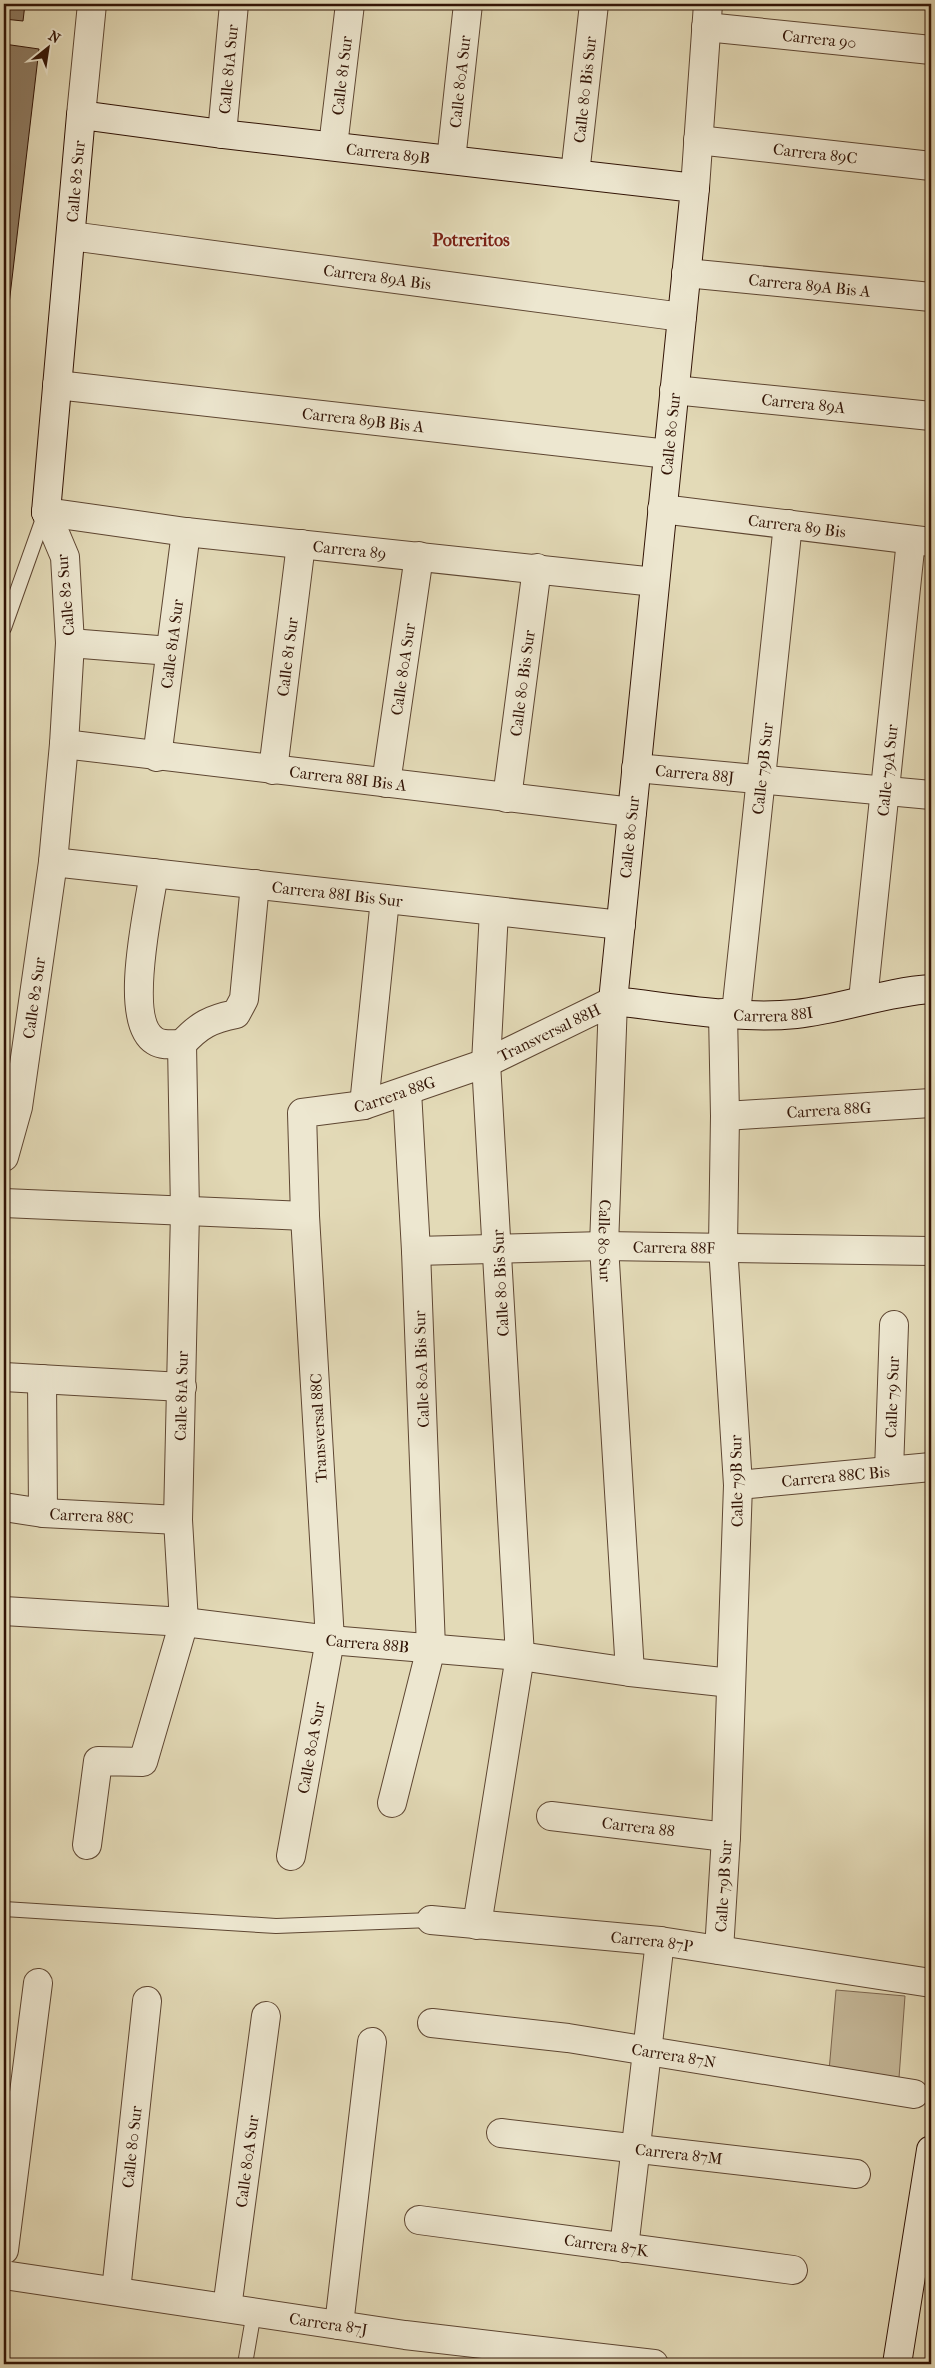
<svg xmlns="http://www.w3.org/2000/svg" width="935" height="2368" viewBox="0 0 935 2368" font-family="'IM FELL French Canon',serif">
<style>
.green{fill:#c5b899;stroke:#7c6650}
.building{fill:#8e7b62;stroke:#321406}
.lines{fill:none;stroke-linecap:round;stroke-linejoin:round}
.lane-casing{stroke:#5e4632;stroke-width:16}
.street-casing{stroke:#5e4632;stroke-width:30}
.secondary-casing{stroke:#321406;stroke-width:30}
.lane{stroke:#ede7d0;stroke-width:14}
.street{stroke:#ede7d0;stroke-width:28}
.secondary{stroke:#ede7d0;stroke-width:28}
.labels{text-anchor:middle;stroke-width:4.5;stroke-linejoin:round;paint-order:stroke}
.street-label{font-size:16px;fill:#321406;stroke:#ede7d0}
.neighbourhood-label{font-size:18px;font-weight:bold;fill:#7a1f14;stroke:#ede7d0}
</style>
<rect width="100%" height="100%" fill="#e3dab7"/>
<filter id="stains"><feTurbulence type="fractalNoise" baseFrequency=".004" numOctaves="4"/><feColorMatrix values="0 0 0 0 .2 0 0 0 0 .09 0 0 0 0 .02 0 0 0 .5 -.17"/></filter>
<radialGradient id="worn" r=".72"><stop offset=".6" stop-color="#630" stop-opacity="0"/><stop offset="1" stop-color="#630" stop-opacity=".3"/></radialGradient>
<path class="green" d="M 836,1990 L 905,1996 L 899,2078 L 829,2071 Z"/>
<path class="building" d="M 4,4 L 25,4 L 23,21 L 4,19 Z
M 4,44 L 39,49 L 4,347 Z"/>
<g class="lines">
<defs>
<path id="lane" d="M 4,628 L 45,513
M 4,1909 L 276,1926 L 431,1920
M 245,2364 L 254,2312"/>
<g id="street">
<path id="s1" d="M 706,27 L 931,50"/>
<path d="M 81,115 L 92,4"/>
<path id="s2" d="M 222,134 L 234,4"/>
<path id="s3" d="M 698,140 L 931,166"/>
<path id="s4" d="M 333,146 L 350,4"/>
<path id="s5" d="M 451,160 L 468,4"/>
<path id="s6" d="M 575,174 L 594,4"/>
<path d="M 695,188 L 708,4"/>
<path id="s7" d="M 71,236 L 682,317"/>
<path id="s8" d="M 686,273 L 931,297"/>
<path id="s9" d="M 57,385 L 668,454"/>
<path id="s10" d="M 674,390 L 931,416"/>
<path id="s11" d="M 662,509 L 931,542"/>
<path id="s12" d="M 46,512 L 186,532 L 655,582"/>
<path d="M 70,643 L 170,651"/>
<path id="s13" d="M 64,744 L 632,812"/>
<path id="s14" d="M 157,757 L 186,532"/>
<path id="s15" d="M 636,768 L 931,795"/>
<path id="s16" d="M 273,770 L 301,544"/>
<path id="s17" d="M 386,783 L 419,556"/>
<path id="s18" d="M 507,798 L 537,568"/>
<path id="s19" d="M 53,862 L 621,925"/>
<path d="M 154,873 C 149,907 122,1021 155,1041 C 163,1046 174,1044 182,1044"/>
<path id="s20" d="M 863,1000 L 911,540"/>
<path id="s21" d="M 736,1013 L 788,524"/>
<path d="M 364,1105 L 385,899"/>
<path id="s22" d="M 725,1116 L 931,1103"/>
<path id="s23" d="M 4,1157 L 18,1107 L 53,862 L 64,744 L 70,643 L 65,557 L 46,512"/>
<path d="M 4,1203 L 305,1216"/>
<path id="s24" d="M 416,1251 L 604,1246 L 931,1251"/>
<path d="M 4,1377 L 182,1387"/>
<path d="M 42,1379 L 43,1513"/>
<path id="s25" d="M 889,1471 L 894,1325"/>
<path id="s26" d="M 738,1485 L 931,1467"/>
<path id="s27" d="M 4,1507 L 43,1513 L 178,1520"/>
<path id="s28" d="M 4,1611 L 184,1622 L 330,1640 L 520,1656 L 630,1672 L 731,1683"/>
<path d="M 392,1803 L 431,1648 L 416,1251 L 407,1091"/>
<path id="s29" d="M 551,1816 L 726,1837"/>
<path id="s30" d="M 87,1845 L 98,1761 L 143,1762 L 184,1622 L 178,1520 L 185,1212 L 182,1044 C 199,1025 211,1019 236,1014 L 244,999 L 255,884"/>
<path id="s31" d="M 291,1856 L 330,1640 L 305,1216 L 302,1113 L 364,1105 L 486,1063 L 613,1001 L 604,1246 L 630,1672"/>
<path id="s32" d="M 431,1920 L 660,1941 L 931,1983"/>
<path d="M 477,1925 L 520,1656 L 486,1063 L 494,911"/>
<path id="s33" d="M 719,1950 L 726,1837 L 738,1485 L 723,1246 L 725,1116 L 723,1013"/>
<path id="s34" d="M 432,2023 L 568,2038 L 914,2094"/>
<path id="s35" d="M 501,2133 L 856,2174"/>
<path id="s36" d="M 419,2220 L 793,2270"/>
<path d="M 624,2248 L 660,1941"/>
<path d="M 4,2250 L 38,1983"/>
<path id="s37" d="M 4,2275 L 405,2335 L 654,2364"/>
<path id="s38" d="M 116,2291 L 147,2001"/>
<path id="s39" d="M 227,2308 L 266,2016"/>
<path d="M 339,2325 L 372,2042"/>
</g>
<g id="secondary">
<path id="s40" d="M 46,512 L 81,115 L 222,134 L 695,188 L 613,1001 C 671,1007 738,1020 796,1014 C 842,1009 885,992 931,989"/>
<path d="M 897,2364 L 931,2150"/>
</g>
</defs>
<use href="#lane" class="lane-casing"/>
<use href="#street" class="street-casing"/>
<use href="#secondary" class="secondary-casing"/>
<use href="#lane" class="lane"/>
<use href="#street" class="street"/>
<use href="#secondary" class="secondary"/>
</g>
<g class="labels">
<g class="street-label">
<text dy="6" stroke="none"><textPath href="#s1" startOffset="114">Carrera 90</textPath></text>
<text dy="6" stroke="none"><textPath href="#s2" startOffset="65">Calle 81A Sur</textPath></text>
<text dy="6" stroke="none"><textPath href="#s4" startOffset="71">Calle 81 Sur</textPath></text>
<text dy="6" stroke="none"><textPath href="#s5" startOffset="79">Calle 80A Sur</textPath></text>
<text dy="6" stroke="none"><textPath href="#s6" startOffset="85">Calle 80 Bis Sur</textPath></text>
<text dy="6" stroke="none"><textPath href="#s40" startOffset="708">Carrera 89B</textPath></text>
<text dy="6" stroke="none"><textPath href="#s3" startOffset="118">Carrera 89C</textPath></text>
<text dy="6" stroke="none"><textPath href="#s40" startOffset="332">Calle 82 Sur</textPath></text>
<text dy="6" stroke="none"><textPath href="#s7" startOffset="309">Carrera 89A Bis</textPath></text>
<text dy="6" stroke="none"><textPath href="#s8" startOffset="124">Carrera 89A Bis A</textPath></text>
<text dy="6" stroke="none"><textPath href="#s10" startOffset="130">Carrera 89A</textPath></text>
<text dy="6" stroke="none"><textPath href="#s9" startOffset="308">Carrera 89B Bis A</textPath></text>
<text transform="translate(670 434) rotate(-84)" y="6">Calle 80 Sur</text>
<text dy="6" stroke="none"><textPath href="#s11" startOffset="136">Carrera 89 Bis</textPath></text>
<text dy="6" stroke="none"><textPath href="#s12" startOffset="306">Carrera 89</textPath></text>
<text transform="translate(65 595) rotate(-95)" y="6">Calle 82 Sur</text>
<text dy="6" stroke="none"><textPath href="#s14" startOffset="114">Calle 81A Sur</textPath></text>
<text dy="6" stroke="none"><textPath href="#s16" startOffset="114">Calle 81 Sur</textPath></text>
<text dy="6" stroke="none"><textPath href="#s17" startOffset="115">Calle 80A Sur</textPath></text>
<text dy="6" stroke="none"><textPath href="#s18" startOffset="116">Calle 80 Bis Sur</textPath></text>
<text dy="6" stroke="none"><textPath href="#s21" startOffset="246">Calle 79B Sur</textPath></text>
<text dy="6" stroke="none"><textPath href="#s20" startOffset="231">Calle 79A Sur</textPath></text>
<text dy="6" stroke="none"><textPath href="#s15" startOffset="59">Carrera 88J</textPath></text>
<text dy="6" stroke="none"><textPath href="#s13" startOffset="286">Carrera 88I Bis A</textPath></text>
<text transform="translate(629 837) rotate(-84)" y="6">Calle 80 Sur</text>
<text dy="6" stroke="none"><textPath href="#s19" startOffset="286">Carrera 88I Bis Sur</textPath></text>
<text dy="6" stroke="none"><textPath href="#s23" startOffset="162">Calle 82 Sur</textPath></text>
<text dy="6" stroke="none"><textPath href="#s40" startOffset="1995">Carrera 88I</textPath></text>
<text dy="6" stroke="none"><textPath href="#s31" startOffset="1009">Transversal 88H</textPath></text>
<text dy="6" stroke="none"><textPath href="#s31" startOffset="842">Carrera 88G</textPath></text>
<text dy="6" stroke="none"><textPath href="#s22" startOffset="104">Carrera 88G</textPath></text>
<text dy="6" stroke="none"><textPath href="#s31" startOffset="1320">Calle 80 Sur</textPath></text>
<text dy="6" stroke="none"><textPath href="#s24" startOffset="258">Carrera 88F</textPath></text>
<text transform="translate(500 1283) rotate(-93)" y="6">Calle 80 Bis Sur</text>
<text transform="translate(421 1369) rotate(-92)" y="6">Calle 80A Bis Sur</text>
<text dy="6" stroke="none"><textPath href="#s30" startOffset="502">Calle 81A Sur</textPath></text>
<text dy="6" stroke="none"><textPath href="#s25" startOffset="74">Calle 79 Sur</textPath></text>
<text transform="translate(318 1428) rotate(-93)" y="6">Transversal 88C</text>
<text dy="6" stroke="none"><textPath href="#s26" startOffset="98">Carrera 88C Bis</textPath></text>
<text transform="translate(736 1481) rotate(-91)" y="6">Calle 79B Sur</text>
<text dy="6" stroke="none"><textPath href="#s27" startOffset="88">Carrera 88C</textPath></text>
<text dy="6" stroke="none"><textPath href="#s28" startOffset="365">Carrera 88B</textPath></text>
<text dy="6" stroke="none"><textPath href="#s31" startOffset="110">Calle 80A Sur</textPath></text>
<text dy="6" stroke="none"><textPath href="#s29" startOffset="88">Carrera 88</textPath></text>
<text dy="6" stroke="none"><textPath href="#s33" startOffset="64">Calle 79B Sur</textPath></text>
<text dy="6" stroke="none"><textPath href="#s32" startOffset="222">Carrera 87P</textPath></text>
<text dy="6" stroke="none"><textPath href="#s34" startOffset="244">Carrera 87N</textPath></text>
<text dy="6" stroke="none"><textPath href="#s38" startOffset="145">Calle 80 Sur</textPath></text>
<text dy="6" stroke="none"><textPath href="#s35" startOffset="179">Carrera 87M</textPath></text>
<text dy="6" stroke="none"><textPath href="#s39" startOffset="148">Calle 80A Sur</textPath></text>
<text dy="6" stroke="none"><textPath href="#s36" startOffset="189">Carrera 87K</textPath></text>
<text dy="6" stroke="none"><textPath href="#s37" startOffset="328">Carrera 87J</textPath></text>
</g>
<g class="neighbourhood-label">
<text x="471" y="246">Potreritos</text>
</g>
</g>
<rect width="935" height="2368" fill="none" stroke="#e3dab7" stroke-width="20"/>
<rect x="5" y="5" width="925" height="2358" fill="none" stroke="#321406" stroke-width="2.5"/>
<rect x="10" y="10" width="915" height="2348" fill="none" stroke="#321406"/>
<g transform="translate(48 48) rotate(30)" stroke="#ede7d0" stroke-width="4" paint-order="stroke">
<path d="M0-4L9 19L0 12L-9 19Z" fill="#321406"/>
<text y="-8" font-size="14" font-weight="bold" text-anchor="middle" fill="#321406">N</text>
</g>
<rect width="100%" height="100%" filter="url(#stains)"/>
<rect width="100%" height="100%" fill="url(#worn)"/>
</svg>
